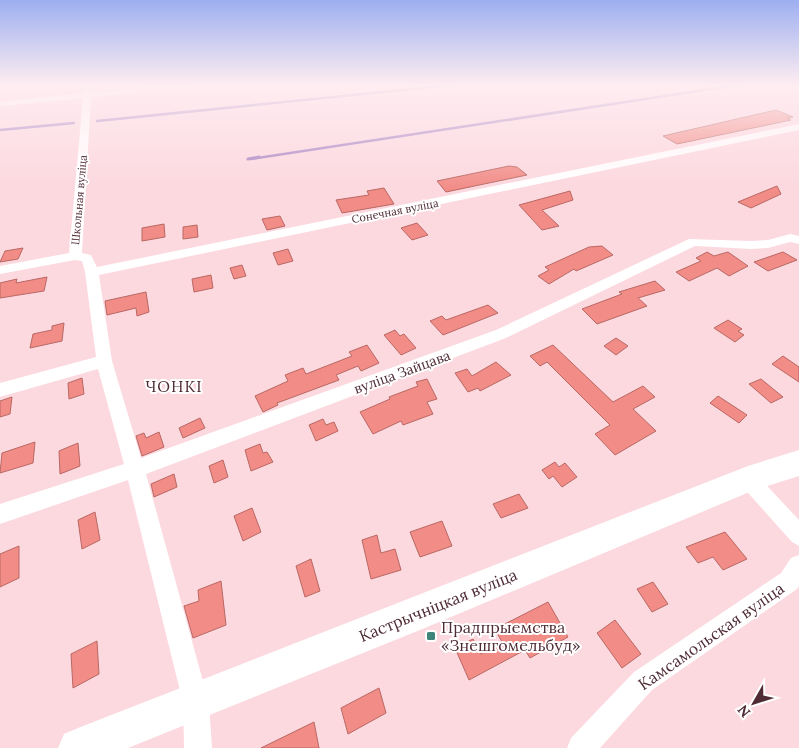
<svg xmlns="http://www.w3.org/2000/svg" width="799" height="748" viewBox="0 0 799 748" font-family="Lora,serif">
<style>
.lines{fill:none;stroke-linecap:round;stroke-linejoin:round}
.stream-far1{stroke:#a883c2;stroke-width:2.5}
.stream{stroke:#a883c2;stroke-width:3}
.building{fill:#f28c87;stroke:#b96864}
.street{fill:#fff;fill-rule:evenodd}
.secondary{fill:#fff;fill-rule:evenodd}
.poi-dot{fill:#3f847b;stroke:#fff;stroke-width:2}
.labels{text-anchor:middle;stroke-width:4;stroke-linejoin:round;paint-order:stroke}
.far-street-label{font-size:11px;fill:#4f2c35;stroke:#fff}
.street-label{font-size:14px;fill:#4f2c35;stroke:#fff}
.quarter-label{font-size:16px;letter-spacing:1px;fill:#4f2c35;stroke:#fff}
.near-street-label{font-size:16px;fill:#4f2c35;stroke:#fff}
.near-poi-label{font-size:16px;fill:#4f2c35;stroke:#fff;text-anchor:start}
</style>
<rect width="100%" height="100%" fill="#fcd8df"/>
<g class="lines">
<path class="stream-far1" d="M 97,121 L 452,85
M 0,130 L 74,123
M 251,159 L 737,85"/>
<path class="stream" d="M 248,159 L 259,157"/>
</g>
<path class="building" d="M 776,110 L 793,117 L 787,118 L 791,120 L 677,144 L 663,136 Z
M 509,166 L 517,167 L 527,175 L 446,192 L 437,181 Z
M 777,186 L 781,194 L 751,208 L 738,202 Z
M 384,188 L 394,204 L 342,213 L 336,200 L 369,195 L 367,191 Z
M 570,191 L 573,200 L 542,210 L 559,226 L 542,230 L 519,205 Z
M 280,216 L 285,226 L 267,230 L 262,219 Z
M 417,223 L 428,235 L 412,240 L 401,228 Z
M 164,224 L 165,237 L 142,241 L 142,228 Z
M 197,225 L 198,237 L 183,239 L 183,227 Z
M 602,246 L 613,255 L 576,271 L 574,269 L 549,284 L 538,276 L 549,270 L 545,267 L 589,247 Z
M 23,248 L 18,259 L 0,262 L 5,251 Z
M 288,249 L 293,261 L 278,265 L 273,253 Z
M 707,252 L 714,256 L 728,252 L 748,266 L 729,276 L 717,268 L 689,281 L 676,272 L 701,261 L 696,258 Z
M 783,252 L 797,260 L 768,271 L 754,262 Z
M 242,265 L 246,276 L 234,279 L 230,268 Z
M 211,275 L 213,288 L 194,292 L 192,279 Z
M 47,277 L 44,291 L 0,298 L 0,283 L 17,279 L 16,283 Z
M 655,281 L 665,290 L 638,298 L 647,306 L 597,324 L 582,309 L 622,294 L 619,292 Z
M 146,292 L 149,312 L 137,316 L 136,308 L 107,315 L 105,301 Z
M 488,305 L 498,313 L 443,335 L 430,321 L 442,316 L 446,320 Z
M 728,320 L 742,329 L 738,331 L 744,335 L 735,342 L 714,328 Z
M 64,323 L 62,341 L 30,348 L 33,334 L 52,330 L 52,326 Z
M 395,330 L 400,336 L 404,334 L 416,348 L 401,355 L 384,335 Z
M 616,338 L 628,346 L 616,355 L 604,346 Z
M 367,345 L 379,363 L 361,371 L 358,366 L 336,375 L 339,380 L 277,403 L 278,405 L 263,412 L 255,396 L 288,381 L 285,375 L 303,368 L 306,374 L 352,356 L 349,352 Z
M 553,345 L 613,402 L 643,386 L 655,397 L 633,409 L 656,431 L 615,455 L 595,434 L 610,425 L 547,362 L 540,366 L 530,356 Z
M 783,356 L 799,367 L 799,382 L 772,364 Z
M 496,362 L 511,375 L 480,391 L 478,388 L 468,392 L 455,373 L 467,369 L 472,376 Z
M 82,378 L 84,394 L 69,399 L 68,383 Z
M 427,379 L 437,399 L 427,402 L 433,414 L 403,425 L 401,421 L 373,434 L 360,412 L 390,399 L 389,397 L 418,386 L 416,382 Z
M 761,379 L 783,397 L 771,403 L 749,384 Z
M 718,396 L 747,415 L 739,423 L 710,403 Z
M 12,397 L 10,414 L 0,417 L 0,401 Z
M 200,418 L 205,428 L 183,438 L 179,428 Z
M 323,419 L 326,425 L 334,422 L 338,431 L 316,441 L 309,425 Z
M 159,432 L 164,447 L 142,456 L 136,436 L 144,433 L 146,438 Z
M 35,442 L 33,463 L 0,473 L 2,453 Z
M 78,443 L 80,466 L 60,474 L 59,451 Z
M 260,444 L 263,453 L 267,452 L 273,462 L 251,471 L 245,450 Z
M 223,460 L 228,477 L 214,483 L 209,466 Z
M 555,462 L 559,467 L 565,463 L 577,477 L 562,487 L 553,476 L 549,479 L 542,470 Z
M 174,474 L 177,487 L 154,497 L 151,484 Z
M 519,494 L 528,508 L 501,518 L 493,504 Z
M 252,508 L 261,532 L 243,541 L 234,516 Z
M 95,512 L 100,540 L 82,549 L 78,520 Z
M 442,521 L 452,546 L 420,557 L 410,532 Z
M 725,532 L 747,559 L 723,570 L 713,557 L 698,563 L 686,547 Z
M 377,535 L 381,553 L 395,549 L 401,570 L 371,579 L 362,540 Z
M 19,546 L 19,578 L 0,587 L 0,554 Z
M 311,559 L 320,591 L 305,597 L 296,566 Z
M 221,581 L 226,625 L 193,638 L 184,606 L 199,601 L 198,590 Z
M 653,582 L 668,604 L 652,612 L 637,589 Z
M 548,602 L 568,637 L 530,658 L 525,650 L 469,680 L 455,648 L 473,639 L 481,654 L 502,642 L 495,629 Z
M 615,620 L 641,654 L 622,668 L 597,633 Z
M 97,641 L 99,674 L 73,688 L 71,654 Z
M 379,688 L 386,713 L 348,734 L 341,708 Z
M 314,722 L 319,748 L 261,748 Z"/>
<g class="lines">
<path class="street" d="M 84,85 L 91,85 L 91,93 L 172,85 L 194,85 L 190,87 L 91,97 L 82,253 L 91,255 L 97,267 L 799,124 L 799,130 L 99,275 L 112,361 L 141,458 L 496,330 L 689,239 L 751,241 L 768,240 L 790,234 L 799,236 L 799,244 L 790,242 L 768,248 L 751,249 L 695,246 L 506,338 L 146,474 L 209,703 L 212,748 L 184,748 L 183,703 L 128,480 L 0,524 L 0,504 L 124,464 L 98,369 L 0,397 L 0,383 L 96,357 L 85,272 L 82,261 L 75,260 L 0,274 L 0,266 L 69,253 L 83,98 L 0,106 L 0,102 L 84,93 Z
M 748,470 L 755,473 L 799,520 L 799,546 L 792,542 L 741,485 L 738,479 L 741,473 Z
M 799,555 L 799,586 L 797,589 L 652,690 L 600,748 L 567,748 L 571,738 L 634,672 L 781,573 L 791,558 Z"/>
<path class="secondary" d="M 799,450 L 799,476 L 752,491 L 420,630 L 128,748 L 58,748 L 64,734 L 78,728 L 748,466 Z"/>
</g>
<linearGradient id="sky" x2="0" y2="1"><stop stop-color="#9daff1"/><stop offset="0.45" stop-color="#feedf1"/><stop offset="1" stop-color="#feedf1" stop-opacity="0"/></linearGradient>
<rect width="799" height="189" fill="url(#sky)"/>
<rect class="poi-dot" x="426" y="631" width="10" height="10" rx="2.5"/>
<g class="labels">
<g class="far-street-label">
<text transform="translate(79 200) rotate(-85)" y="4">Школьная вуліца</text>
<text transform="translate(395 211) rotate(-11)" y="4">Сонечная вуліца</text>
</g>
<g class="street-label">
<text transform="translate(402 372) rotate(-20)" y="5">вуліца Зайцава</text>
</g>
<g class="quarter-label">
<text x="174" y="392">ЧОНКІ</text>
</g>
<g class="near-street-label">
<text transform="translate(438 605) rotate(-22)" y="6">Кастрычніцкая вуліца</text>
<text transform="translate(711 636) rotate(-35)" y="6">Камсамольская вуліца</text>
</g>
<g class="near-poi-label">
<text x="441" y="633">Прадпрыемства<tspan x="441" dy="18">«Знешгомельбуд»</tspan></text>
</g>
</g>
<g transform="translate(754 703) rotate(231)" stroke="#ffffff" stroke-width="4" paint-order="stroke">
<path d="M0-4L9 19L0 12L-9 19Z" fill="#4f2c35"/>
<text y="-8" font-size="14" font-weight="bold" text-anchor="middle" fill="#4f2c35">N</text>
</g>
</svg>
